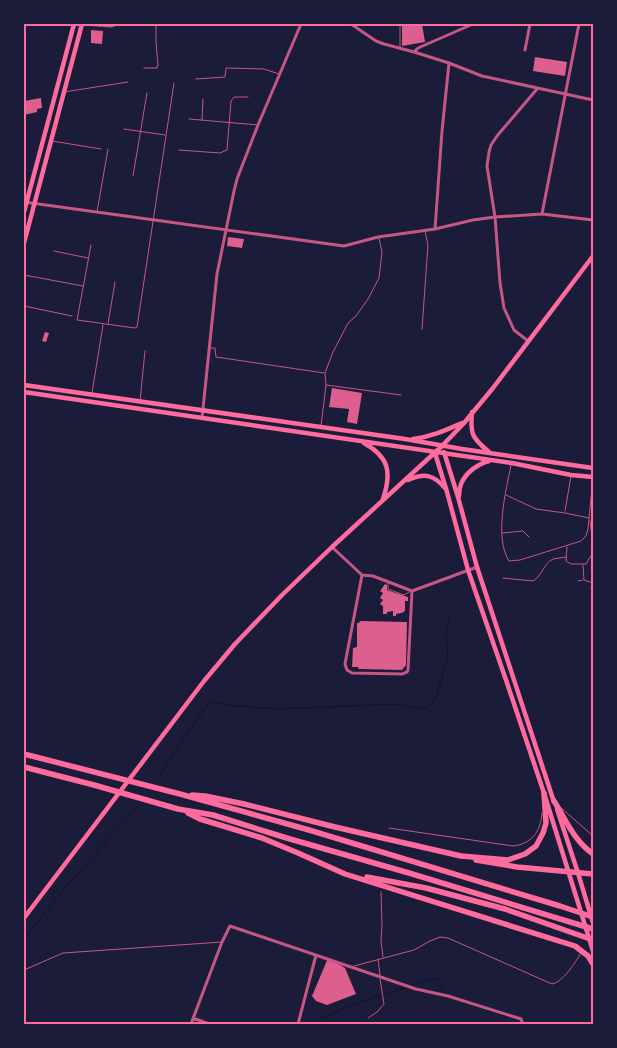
<svg xmlns="http://www.w3.org/2000/svg" width="617" height="1048" viewBox="0 0 617 1048" font-family="Merriweather,serif">
<style>
.lines{fill:none;stroke-linecap:round;stroke-linejoin:round}
.stream{stroke:#12122b;stroke-width:1}
.building{fill:#dd5f8e}
.service{stroke:#c65784;stroke-width:1}
.minor{stroke:#c65784;stroke-width:3}
.secondary{stroke:#ff6b9d;stroke-width:4.5}
.motorway{stroke:#ff6b9d;stroke-width:5.5}
.neatline{fill:none;stroke:#ff6b9d;stroke-width:2}
</style>
<rect width="100%" height="100%" fill="#1b1b3a"/>
<g class="lines">
<path class="stream" d="M 158,778 L 171,757 L 208,704 L 213,701 L 226,705 L 278,709 L 397,704 L 423,709 L 427,708 L 430,706 L 436,698 L 447,660 L 448,651 L 446,635 L 449,618
M 24,939 L 64,889 L 138,806
M 410,986 L 428,980 L 438,978 L 442,988
M 322,1018 L 359,1002 L 406,988"/>
</g>
<path class="building" d="M 402,24 L 422,24 L 425,42 L 402,46 Z
M 91,30 L 103,31 L 102,44 L 91,43 Z
M 535,57 L 567,62 L 565,76 L 533,71 Z
M 41,98 L 42,108 L 37,109 L 37,112 L 24,115 L 24,101 Z
M 228,237 L 244,239 L 242,248 L 227,246 Z
M 45,332 L 49,333 L 46,342 L 42,341 Z
M 332,388 L 362,393 L 357,424 L 347,422 L 349,409 L 329,407 Z
M 385,584 L 387,585 L 387,590 L 408,597 L 408,601 L 405,601 L 405,611 L 402,613 L 396,614 L 396,616 L 393,616 L 393,611 L 387,612 L 387,614 L 383,614 L 383,606 L 380,604 L 383,600 L 380,598 L 383,593 L 380,591 Z
M 360,621 L 407,622 L 406,665 L 402,670 L 359,669 L 358,667 L 352,667 L 353,648 L 357,647 L 357,623 L 359,623 Z
M 328,958 L 345,968 L 356,994 L 327,1005 L 316,1001 L 312,996 Z"/>
<g class="lines">
<path class="service" d="M 400,24 L 400,48
M 144,68 L 157,68 L 158,65 L 156,42 L 156,24
M 196,79 L 225,77 L 226,68 L 264,69 L 279,74
M 64,92 L 128,82
M 189,119 L 258,125
M 202,120 L 203,99
M 124,129 L 165,135
M 52,141 L 101,149
M 179,150 L 220,153 L 227,150 L 231,101 L 234,97 L 248,97
M 133,176 L 147,93
M 97,212 L 108,149
M 91,245 L 77,320 L 135,328 L 137,327 L 174,83
M 54,251 L 88,258
M 24,275 L 83,286
M 24,306 L 72,316
M 108,324 L 115,282
M 422,329 L 428,245 L 425,231
M 210,348 L 215,348 L 216,357 L 324,373
M 326,385 L 401,395
M 92,393 L 103,325
M 140,401 L 145,351
M 321,426 L 326,385 L 325,373 L 333,352 L 348,323 L 356,316 L 368,299 L 379,278 L 382,252 L 379,238
M 511,465 C 506,491 494,537 509,561 L 520,560 L 581,541 L 586,536 L 588,529 L 593,478
M 506,495 L 536,509 L 565,513 L 589,518
M 565,511 L 571,476
M 590,521 L 593,544
M 502,533 L 523,531 L 529,537
M 567,547 L 566,561 L 571,564 L 586,564 L 592,554 L 593,550
M 583,565 L 584,580 L 593,583 L 591,588
M 503,578 L 533,581 C 542,576 544,563 553,559 C 557,558 562,558 566,557
M 578,581 L 583,580
M 388,583 L 388,589 L 404,595 L 411,591
M 560,807 L 593,836
M 389,828 L 513,846 C 531,844 541,832 542,813
M 381,892 L 382,926 L 381,941 L 383,957
M 378,959 L 380,975
M 354,966 L 414,950 L 430,941 L 440,937 L 448,938 L 552,984 C 563,982 575,963 581,953
M 24,970 L 63,953 L 222,942
M 368,1018 L 377,1012 L 384,1004 L 380,979"/>
<path class="minor" d="M 82,24 L 111,26 L 117,24
M 351,24 L 376,41 L 384,44 L 414,52 L 449,63 L 482,76 L 593,100
M 525,50 L 530,24
M 414,52 L 418,48 L 473,24
M 24,202 L 344,246 L 378,237 L 435,229 L 473,220 L 495,217 L 542,214 L 593,220
M 542,214 L 579,24
M 435,229 L 442,131 L 449,63
M 528,341 L 514,330 L 504,308 L 500,283 L 495,217 L 487,166 L 489,152 L 491,145 L 497,136 L 537,89
M 202,418 L 217,274 L 234,191 L 237,179 L 258,125 L 301,24
M 332,547 L 362,575 L 373,576 L 412,591 L 477,567
M 362,575 L 345,664 L 347,670 L 352,673 L 402,674 L 407,672 L 408,670 L 412,591
M 193,1018 L 209,1024
M 191,1024 L 222,942 L 230,926 L 416,989 L 448,996 L 521,1019 L 523,1024
M 298,1024 L 316,955"/>
<path class="secondary" d="M 24,212 L 74,24
M 24,243 L 82,24
M 24,385 L 405,439 L 462,449 L 593,468
M 24,392 L 512,463 L 571,475 L 593,477
M 472,412 C 470,434 472,438 489,452
M 413,439 C 431,437 446,430 462,423
M 364,443 C 389,457 392,472 383,499
M 444,452 L 458,497 L 477,567 L 554,802
M 435,453 L 447,492 L 468,570 L 506,680 L 544,793 L 593,951
M 408,480 C 424,473 433,474 445,488
M 459,496 C 459,492 460,487 461,484 C 466,472 478,464 489,461
M 557,809 L 578,873 L 593,923
M 24,918 L 204,681 L 235,644 L 282,595 L 332,547 L 442,446 L 464,423 L 493,388 L 593,256"/>
<path class="motorway" d="M 24,754 L 180,794 L 309,830 L 560,906 L 593,917
M 24,767 L 94,785 L 178,809 L 213,815 L 290,839 L 409,873 L 593,929
M 192,795 L 205,796 L 244,804 L 335,827 L 461,856 L 508,860 L 525,854 L 536,846 L 543,833 L 546,823 L 544,793
M 554,801 C 566,820 574,841 593,854
M 188,813 L 200,819 L 262,838 L 298,853 L 345,874 L 575,946 L 588,956 L 593,964
M 476,860 L 517,867 L 593,874
M 367,877 L 426,888 L 505,909 L 593,940"/>
</g>
<rect width="617" height="1048" fill="none" stroke="#1b1b3a" stroke-width="50"/>
<rect x="25" y="25" width="567" height="998" class="neatline"/>
</svg>
